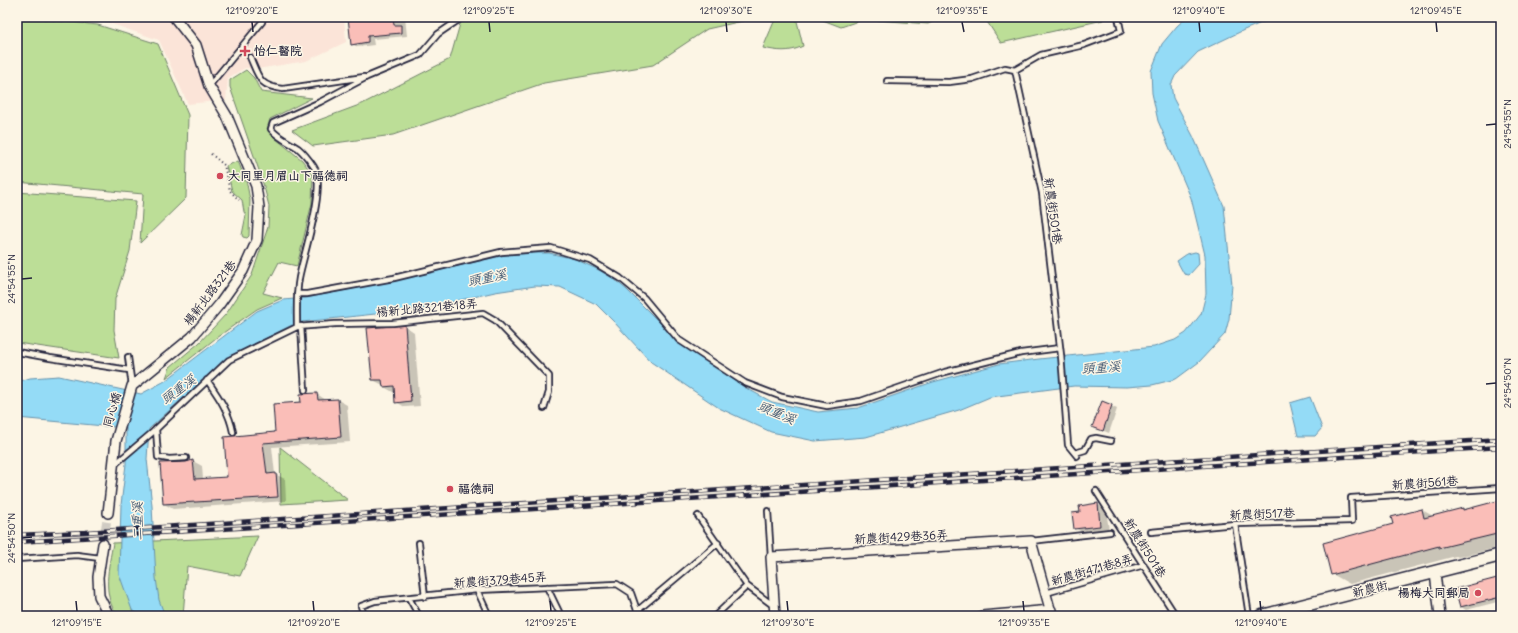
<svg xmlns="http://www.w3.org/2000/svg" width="1518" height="633" viewBox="0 0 1518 633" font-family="Delius,'LXGW WenKai TC',sans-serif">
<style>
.built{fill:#fbe4d8}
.green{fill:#bcde97;stroke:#6f8069}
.water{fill:#94dbf6;stroke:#6691ab}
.shadow{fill:#0003}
.building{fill:#fabeb8;stroke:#22223b}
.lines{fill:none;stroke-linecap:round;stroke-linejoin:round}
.minor-tunnel{stroke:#d0cbc3;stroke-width:9;stroke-dasharray:9 4.5;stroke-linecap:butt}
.service-casing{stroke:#22223b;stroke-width:8}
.minor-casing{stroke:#22223b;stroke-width:12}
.tertiary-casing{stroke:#22223b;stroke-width:15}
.path{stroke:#22223b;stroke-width:2;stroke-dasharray:1 3;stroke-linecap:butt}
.service{stroke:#fcf5e5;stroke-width:4.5}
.minor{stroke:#fcf5e5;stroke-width:9}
.tertiary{stroke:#fcf5e5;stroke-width:12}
.rail-casing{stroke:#22223b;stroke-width:4.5}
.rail{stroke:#fcf5e5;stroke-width:3;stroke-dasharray:9;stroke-linecap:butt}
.ticks{fill:none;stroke:#22223b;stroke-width:1.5}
.poi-dot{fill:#d1495b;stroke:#fcf5e5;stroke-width:1.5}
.labels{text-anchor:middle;stroke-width:3;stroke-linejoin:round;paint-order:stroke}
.poi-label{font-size:12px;font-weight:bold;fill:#22223b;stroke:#fcf5e5;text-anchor:start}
.street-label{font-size:12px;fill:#22223b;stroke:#fcf5e5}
.water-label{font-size:13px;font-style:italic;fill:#445a73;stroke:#fcf5e5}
.neatline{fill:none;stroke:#22223b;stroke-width:1.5}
.ticks-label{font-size:10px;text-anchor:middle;fill:#22223b}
</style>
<rect width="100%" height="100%" fill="#fcf5e5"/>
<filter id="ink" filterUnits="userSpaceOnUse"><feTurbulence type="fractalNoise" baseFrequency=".025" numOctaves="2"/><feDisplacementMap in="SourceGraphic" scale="8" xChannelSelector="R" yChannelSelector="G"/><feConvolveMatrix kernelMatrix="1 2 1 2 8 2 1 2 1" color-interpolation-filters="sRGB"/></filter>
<g filter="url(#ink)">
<path class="built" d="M 62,17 L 344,17 L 346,42 L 306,61 L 257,69 L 245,68 L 228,78 L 226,100 L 188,104 L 159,40 L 100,20 Z"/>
<path class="green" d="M 17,17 L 44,17 L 44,19 L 98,25 L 158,44 L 188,115 L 186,198 L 140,243 L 143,194 L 17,182 Z
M 462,17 L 760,17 L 707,29 L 653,65 L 544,83 L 393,135 L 313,146 L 292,130 L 362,104 L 450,59 Z
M 776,17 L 796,17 L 803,46 C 789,53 777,51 763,48 Z
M 815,17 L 942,17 L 928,24 L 864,19 L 841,27 Z
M 984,17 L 1102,17 L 1103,20 L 1001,43 Z
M 246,70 L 254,78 L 261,92 L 312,98 L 270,119 L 267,129 L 275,138 L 302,160 L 313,175 L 312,203 L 297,266 L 279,262 L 263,293 L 282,298 L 257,309 L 216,338 L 166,378 L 170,367 L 199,343 L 226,314 L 252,275 L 268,227 L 269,206 L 262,179 L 230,87 L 230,80 Z
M 238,161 L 247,184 L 250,200 L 249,236 L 247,238 L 243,237 L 242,235 L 246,215 L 244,212 L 242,200 L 232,191 L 226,166 Z
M 17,192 L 136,201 L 130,251 L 115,299 L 114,330 L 119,358 L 17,343 Z
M 280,447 L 348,500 L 281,504 Z
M 258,536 L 240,576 L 187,566 L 183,616 L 134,616 L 131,614 L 129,616 L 118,616 C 101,595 109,566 113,543 Z"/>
<path class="water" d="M 1187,17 L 1276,17 L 1244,30 L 1198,52 L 1175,76 L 1171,85 L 1173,98 L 1193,136 L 1224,206 L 1232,285 L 1229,319 L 1225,334 L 1199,362 L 1176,379 L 1152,385 L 1127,387 L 1074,386 L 990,397 L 959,410 L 866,437 L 815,441 L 771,432 L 719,408 L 651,362 L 614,322 L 596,304 L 560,287 L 535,286 L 495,292 L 421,309 L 302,322 L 292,325 L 227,358 L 149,429 L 147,459 L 152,506 L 156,578 L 159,600 L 165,616 L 139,616 L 132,610 L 119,574 L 121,505 L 126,464 L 126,428 L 17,418 L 17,382 L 30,378 L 59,376 L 141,394 L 165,381 L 257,311 L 283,300 L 306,298 L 402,279 L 505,255 L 536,253 L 549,253 L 575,259 L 599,270 L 614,279 L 627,290 L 678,341 L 744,387 L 772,402 L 818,412 L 858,408 L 933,382 L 999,364 L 1039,359 L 1154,347 L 1175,340 L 1186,333 L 1201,314 L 1206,294 L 1205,255 L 1191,198 L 1158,121 L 1152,93 L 1151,71 L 1162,44 L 1177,26 Z
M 1195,252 L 1198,253 L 1199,264 L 1189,275 L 1184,274 L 1177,261 L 1187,254 Z
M 1310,397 L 1322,428 L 1315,436 L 1298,436 L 1290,403 Z"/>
<path class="shadow" d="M 349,17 L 405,17 L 407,36 L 373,39 L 374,45 L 358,47 L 352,44 Z
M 405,326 L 414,332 L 420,406 L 405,407 L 396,402 L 395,392 L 393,392 L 384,387 L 383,385 L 373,380 Z
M 317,394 L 326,400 L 338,400 L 347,405 L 350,442 L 272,447 L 275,474 L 285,479 L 286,501 L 173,509 L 164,504 L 186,463 L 193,461 L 202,466 L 203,479 L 228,477 L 225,438 L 276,433 L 302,403 Z
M 1111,406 L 1117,409 L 1109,433 L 1094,427 Z
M 1501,502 L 1501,547 L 1458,557 L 1456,556 L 1350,584 L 1332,574 L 1394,525 L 1422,510 L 1433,516 L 1462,509 L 1465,510 Z
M 1097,504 L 1106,510 L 1109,530 L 1084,533 L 1075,528 L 1081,513 Z
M 1501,578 L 1501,601 L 1466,610 L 1461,607 Z"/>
<path class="building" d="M 348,17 L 393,17 L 394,25 L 401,25 L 401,33 L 368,36 L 368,42 L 351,45 Z
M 405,325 L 411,401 L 395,403 L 394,386 L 383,387 L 382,380 L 372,380 L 367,328 Z
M 317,393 L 318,400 L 338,399 L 341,437 L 263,443 L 267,474 L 276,473 L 278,497 L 163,504 L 160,463 L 186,462 L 193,460 L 195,479 L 227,477 L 224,437 L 275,432 L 273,404 L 301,402 L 300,394 Z
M 1102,401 L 1112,405 L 1103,431 L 1092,427 Z
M 1501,500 L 1501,533 L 1439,548 L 1439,546 L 1331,575 L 1323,543 L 1393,524 L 1391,517 L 1422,509 L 1424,518 L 1463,508 L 1463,510 Z
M 1098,503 L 1100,526 L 1074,529 L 1072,513 L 1080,512 L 1079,506 Z
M 1501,577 L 1501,597 L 1460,607 L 1455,589 Z"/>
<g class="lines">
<path class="minor-tunnel" d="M 103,544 L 108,513"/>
<defs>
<path id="service" d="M 250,57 C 259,78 259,86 283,89 L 364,77
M 1015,70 L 1041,55 L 1084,45 L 1121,31 L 1118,17
M 887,81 L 949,82 L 972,79 L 1005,68 L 1015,70 L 1042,193 L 1061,355 L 1068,445 L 1077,456
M 209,86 L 262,22 L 263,17
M 297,294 L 307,294 L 394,278 L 501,252 L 551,248 L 590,260 L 620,278 L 644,298 L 679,340 L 745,383 L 782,397 L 827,406 L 861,401 L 945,372 L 1021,353 L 1060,348
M 301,326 L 305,390
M 297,327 C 297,310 296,294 299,278 C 303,256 327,185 314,167 C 310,161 304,153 298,148 C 289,142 278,138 271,129 L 273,123 L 320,102 L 367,77 L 420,55 L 438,34 L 463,17
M 17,352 L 50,358 L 129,370
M 128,357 L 132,386
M 207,380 C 218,396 229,411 233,432
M 156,429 L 158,457 L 169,459 L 186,458
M 1075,453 L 1085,450 L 1091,439 L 1096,438 L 1111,441
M 114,465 L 153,432 L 229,360 L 297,327 L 335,324 L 393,323 L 483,313 L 495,320 L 549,376 L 549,392 L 544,408
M 1096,491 L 1176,616
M 768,511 L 771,557
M 698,516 L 747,586 L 774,606
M 1235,524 L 1249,616
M 1151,532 L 1235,524 L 1352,521 L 1351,498 L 1501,488
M 1031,541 L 1110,532
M 419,543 L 425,597
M 17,559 L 77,555 L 100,558
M 547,587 L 561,616
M 477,590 L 489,616
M 1046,593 L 1144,565
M 409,598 L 419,616
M 637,611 L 718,543
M 340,616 L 364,614
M 364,616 L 361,606 L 375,601 L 477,590 L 617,584 L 631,593 L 639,616
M 715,616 L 747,586"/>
<path id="minor" d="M 108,513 L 116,441 L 132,386 L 192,337 L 219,305 L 243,271 L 257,240 L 259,207 L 256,186 L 227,116 L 209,86 L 196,45 L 174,17
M 103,544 L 98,577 L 99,596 L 109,616
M 1435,573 L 1440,616
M 775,616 L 771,557 L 1031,541 L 1052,616
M 982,616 L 1051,610"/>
<path id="tertiary" d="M 1262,616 L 1501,555"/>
</defs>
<use href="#service" class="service-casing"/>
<use href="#minor" class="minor-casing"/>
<use href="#tertiary" class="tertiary-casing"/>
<path class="path" d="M 211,154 L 224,165 L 230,191 L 239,200"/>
<use href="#service" class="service"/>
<use href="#minor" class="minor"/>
<use href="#tertiary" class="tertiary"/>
<defs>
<path id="rail" d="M 17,535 L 86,532 L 1501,439
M 17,542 L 1501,447"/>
</defs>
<use href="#rail" class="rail-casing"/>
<use href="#rail" class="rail"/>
</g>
</g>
<path class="ticks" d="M 252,22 L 253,32M 489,22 L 490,32M 726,22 L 727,32M 962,22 L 964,32M 1199,22 L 1200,32M 1436,22 L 1437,32M 1486,125 L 1496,124M 22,279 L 32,278M 1486,384 L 1496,383M 22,538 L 32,537M 76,601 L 77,611M 313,601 L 314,611M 550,601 L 551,611M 787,601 L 788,611M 1023,601 L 1024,611M 1260,601 L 1261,611"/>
<g class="poi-dot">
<path d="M243 45h4v4h4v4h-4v4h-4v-4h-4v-4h4z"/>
<circle cx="220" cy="176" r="4"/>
<circle cx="450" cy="489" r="4"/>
<circle cx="1478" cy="593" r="4"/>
</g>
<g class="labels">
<g class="poi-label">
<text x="254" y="55">怡仁醫院</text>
<text x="228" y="180">大同里月眉山下福德祠</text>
<text x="458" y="493">福德祠</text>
<text x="1470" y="597" text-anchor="end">楊梅大同郵局</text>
</g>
<g class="street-label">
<text transform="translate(1053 211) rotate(82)" y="4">新農街501巷</text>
<text transform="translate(210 293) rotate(-53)" y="4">楊新北路321巷</text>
<text transform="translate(427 308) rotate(-5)" y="4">楊新北路321巷18弄</text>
<text transform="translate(112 410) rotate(-74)" y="4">同心橋</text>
<text transform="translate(1425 483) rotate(-4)" y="4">新農街561巷</text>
<text transform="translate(1262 514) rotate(-2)" y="4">新農街517巷</text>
<text transform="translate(901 537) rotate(-3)" y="4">新農街429巷36弄</text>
<text transform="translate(1145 548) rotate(58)" y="4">新農街501巷</text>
<text transform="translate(1092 570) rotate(-16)" y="4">新農街471巷8弄</text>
<text transform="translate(500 580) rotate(-4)" y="4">新農街379巷45弄</text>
<text transform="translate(1370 589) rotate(-14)" y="4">新農街</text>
</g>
<g class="water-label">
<text transform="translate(487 277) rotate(-11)" y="5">頭重溪</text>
<text transform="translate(1101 367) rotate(-4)" y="5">頭重溪</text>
<text transform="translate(178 389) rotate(-36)" y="5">頭重溪</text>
<text transform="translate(777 412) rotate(23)" y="5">頭重溪</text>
<text transform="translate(137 521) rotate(-91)" y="5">二重溪</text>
</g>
</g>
<rect width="1518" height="633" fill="none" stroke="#fcf5e5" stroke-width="44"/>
<rect x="22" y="22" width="1474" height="589" class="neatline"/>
<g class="ticks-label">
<text x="252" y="14">121°09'20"E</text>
<text x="489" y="14">121°09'25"E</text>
<text x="726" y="14">121°09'30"E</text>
<text x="962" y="14">121°09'35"E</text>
<text x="1199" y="14">121°09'40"E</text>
<text x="1436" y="14">121°09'45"E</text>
<text transform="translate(1507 124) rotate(-90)" y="4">24°54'55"N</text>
<text transform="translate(11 279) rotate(-90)" y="4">24°54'55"N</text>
<text transform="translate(1507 383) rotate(-90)" y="4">24°54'50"N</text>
<text transform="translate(11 538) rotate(-90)" y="4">24°54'50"N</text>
<text x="77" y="626">121°09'15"E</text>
<text x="314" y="626">121°09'20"E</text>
<text x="551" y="626">121°09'25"E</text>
<text x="788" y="626">121°09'30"E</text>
<text x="1024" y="626">121°09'35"E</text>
<text x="1261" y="626">121°09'40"E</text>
</g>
</svg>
